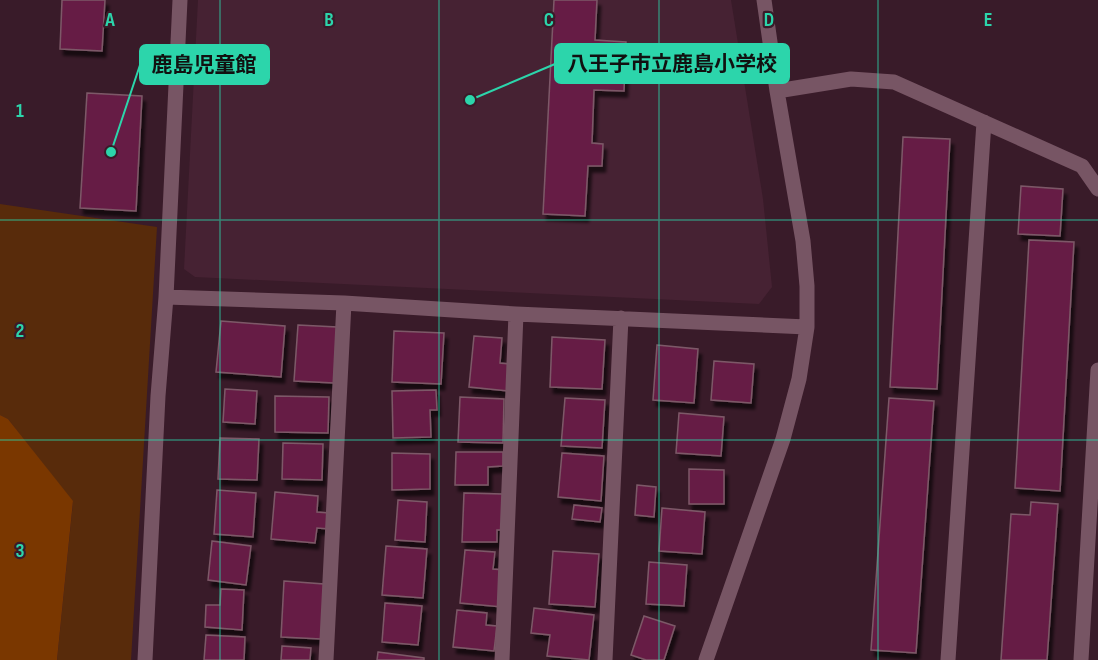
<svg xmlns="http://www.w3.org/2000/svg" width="1098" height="660" viewBox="0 0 1098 660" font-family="'Sofia Sans Condensed','Noto Sans JP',sans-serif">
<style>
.built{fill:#462233}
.green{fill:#582b0b}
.forest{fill:#7a3700}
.building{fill:#661f45;stroke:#7d5968;stroke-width:1.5;filter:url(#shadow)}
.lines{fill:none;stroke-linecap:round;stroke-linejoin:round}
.minor{stroke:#775564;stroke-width:15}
.grid{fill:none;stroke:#2cd5ab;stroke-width:1.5;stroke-opacity:0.55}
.grid-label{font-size:20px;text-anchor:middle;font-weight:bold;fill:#2cd5ab;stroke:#391b29;stroke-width:4.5;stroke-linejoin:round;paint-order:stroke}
.leader{fill:none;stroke:#2cd5ab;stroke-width:2}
.callout-dot{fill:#2cd5ab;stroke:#391b29;stroke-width:2}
.callout{fill:#2cd5ab;stroke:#2cd5ab;stroke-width:2}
.callout-label{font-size:21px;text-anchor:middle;font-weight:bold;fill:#111}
</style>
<defs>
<filter id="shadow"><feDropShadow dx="3.5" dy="6" stdDeviation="1.5" flood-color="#0009"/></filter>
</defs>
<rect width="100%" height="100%" fill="#391b29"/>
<path class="built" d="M 198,0 L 731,0 L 763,199 L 772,287 L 759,304 L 195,277 L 184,269 Z"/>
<path class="green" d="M 0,204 L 157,227 L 131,660 L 57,660 L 73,502 L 8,419 L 0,415 Z"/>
<path class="forest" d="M 0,415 L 8,419 L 73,501 L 57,660 L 0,660 Z"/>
<path class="building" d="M 62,0 L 105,0 L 102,51 L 60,49 Z
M 554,0 L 597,0 L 595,40 L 626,42 L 624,91 L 594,90 L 592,143 L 603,144 L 602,166 L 588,166 L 585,216 L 543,214 Z
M 87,93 L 142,96 L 136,211 L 80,208 Z
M 903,137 L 950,139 L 937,389 L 890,387 Z
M 1021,186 L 1063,189 L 1060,236 L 1018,234 Z
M 1029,240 L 1074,242 L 1060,491 L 1015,488 Z
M 221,321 L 285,326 L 281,377 L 216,372 Z
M 298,325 L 337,327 L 334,383 L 294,381 Z
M 394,331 L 444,333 L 441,384 L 392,382 Z
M 474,336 L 502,338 L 500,363 L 510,364 L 508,391 L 469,387 Z
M 552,337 L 605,340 L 602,389 L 550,387 Z
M 657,345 L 698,349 L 694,403 L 653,400 Z
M 714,361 L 754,364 L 751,403 L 711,400 Z
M 225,389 L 257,391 L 255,424 L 223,422 Z
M 436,390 L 437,410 L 430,410 L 431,437 L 393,438 L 392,391 Z
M 275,396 L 329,397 L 328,433 L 275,432 Z
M 460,397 L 504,399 L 503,443 L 458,442 Z
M 565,398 L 605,400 L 602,448 L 561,446 Z
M 889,398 L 934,401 L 916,653 L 871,650 Z
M 679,413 L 724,417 L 721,456 L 676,453 Z
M 220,438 L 259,439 L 257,480 L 218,479 Z
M 283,443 L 323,444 L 322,480 L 282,479 Z
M 456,452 L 503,452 L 503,466 L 488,467 L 488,485 L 455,485 Z
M 392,453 L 430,454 L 430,489 L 392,490 Z
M 562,453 L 604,456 L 601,501 L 558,497 Z
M 689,469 L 724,470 L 724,504 L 689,504 Z
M 637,485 L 656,487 L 654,517 L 635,515 Z
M 217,490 L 256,493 L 253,537 L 214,534 Z
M 275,492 L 318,496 L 317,512 L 330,513 L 329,529 L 317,528 L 315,543 L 271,539 Z
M 464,493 L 503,494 L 502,530 L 497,530 L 497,542 L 462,542 Z
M 398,500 L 427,502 L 425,542 L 395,540 Z
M 1031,502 L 1058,504 L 1047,660 L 1001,660 L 1011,514 L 1030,515 Z
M 574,505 L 602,508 L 600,522 L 572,519 Z
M 662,508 L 705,512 L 702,554 L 659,551 Z
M 212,541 L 251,546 L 246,585 L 208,580 Z
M 386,546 L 427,549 L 423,598 L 382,595 Z
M 465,550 L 495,552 L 493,569 L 505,570 L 502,607 L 460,603 Z
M 553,551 L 599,554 L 595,607 L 549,604 Z
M 649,562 L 687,565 L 684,606 L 646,604 Z
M 284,581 L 324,584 L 321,639 L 281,637 Z
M 221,589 L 244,590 L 242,630 L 205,627 L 206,605 L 220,605 Z
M 385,603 L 422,606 L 418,645 L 382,642 Z
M 534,608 L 594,615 L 589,660 L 547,656 L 550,635 L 531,633 Z
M 457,610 L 487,613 L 486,625 L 497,626 L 494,651 L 453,647 Z
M 644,616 L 675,626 L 664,660 L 646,660 L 631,655 Z
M 206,635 L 245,637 L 244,660 L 204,660 Z
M 282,646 L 311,648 L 310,660 L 281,660 Z
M 378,652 L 424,658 L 424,660 L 377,660 Z"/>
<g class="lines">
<path class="minor" d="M 777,91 L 851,79 L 894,82 L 1082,166 L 1098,189
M 166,297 L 180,0
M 145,660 L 158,396 L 166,297 L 344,303 L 516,314 L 807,327
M 326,660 L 344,303
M 502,660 L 516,314
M 605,660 L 621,318
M 706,660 L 783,439 L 799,379 L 807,327 L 807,286 L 803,241 L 777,91 L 764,0
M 948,660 L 984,122
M 1081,660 L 1098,370"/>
</g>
<path class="grid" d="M 220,0 L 220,660M 439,0 L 439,660M 659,0 L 659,660M 878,0 L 878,660M 0,220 L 1098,220M 0,440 L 1098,440"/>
<g class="grid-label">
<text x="110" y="26">A</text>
<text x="329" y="26">B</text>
<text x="549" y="26">C</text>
<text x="769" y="26">D</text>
<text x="988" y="26">E</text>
<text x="20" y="117">1</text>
<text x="20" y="337">2</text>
<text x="20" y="557">3</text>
</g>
<path class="leader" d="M470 100L555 64M111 152L140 65"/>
<g class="callout-dot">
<circle cx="470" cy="100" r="6"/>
<circle cx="111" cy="152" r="6"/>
</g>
<g class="callout">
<rect x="555" y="44" width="234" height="39" rx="6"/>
<rect x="140" y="45" width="129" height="39" rx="6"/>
</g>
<g class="callout-label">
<text x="672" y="71">八王子市立鹿島小学校</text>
<text x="204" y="72">鹿島児童館</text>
</g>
</svg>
